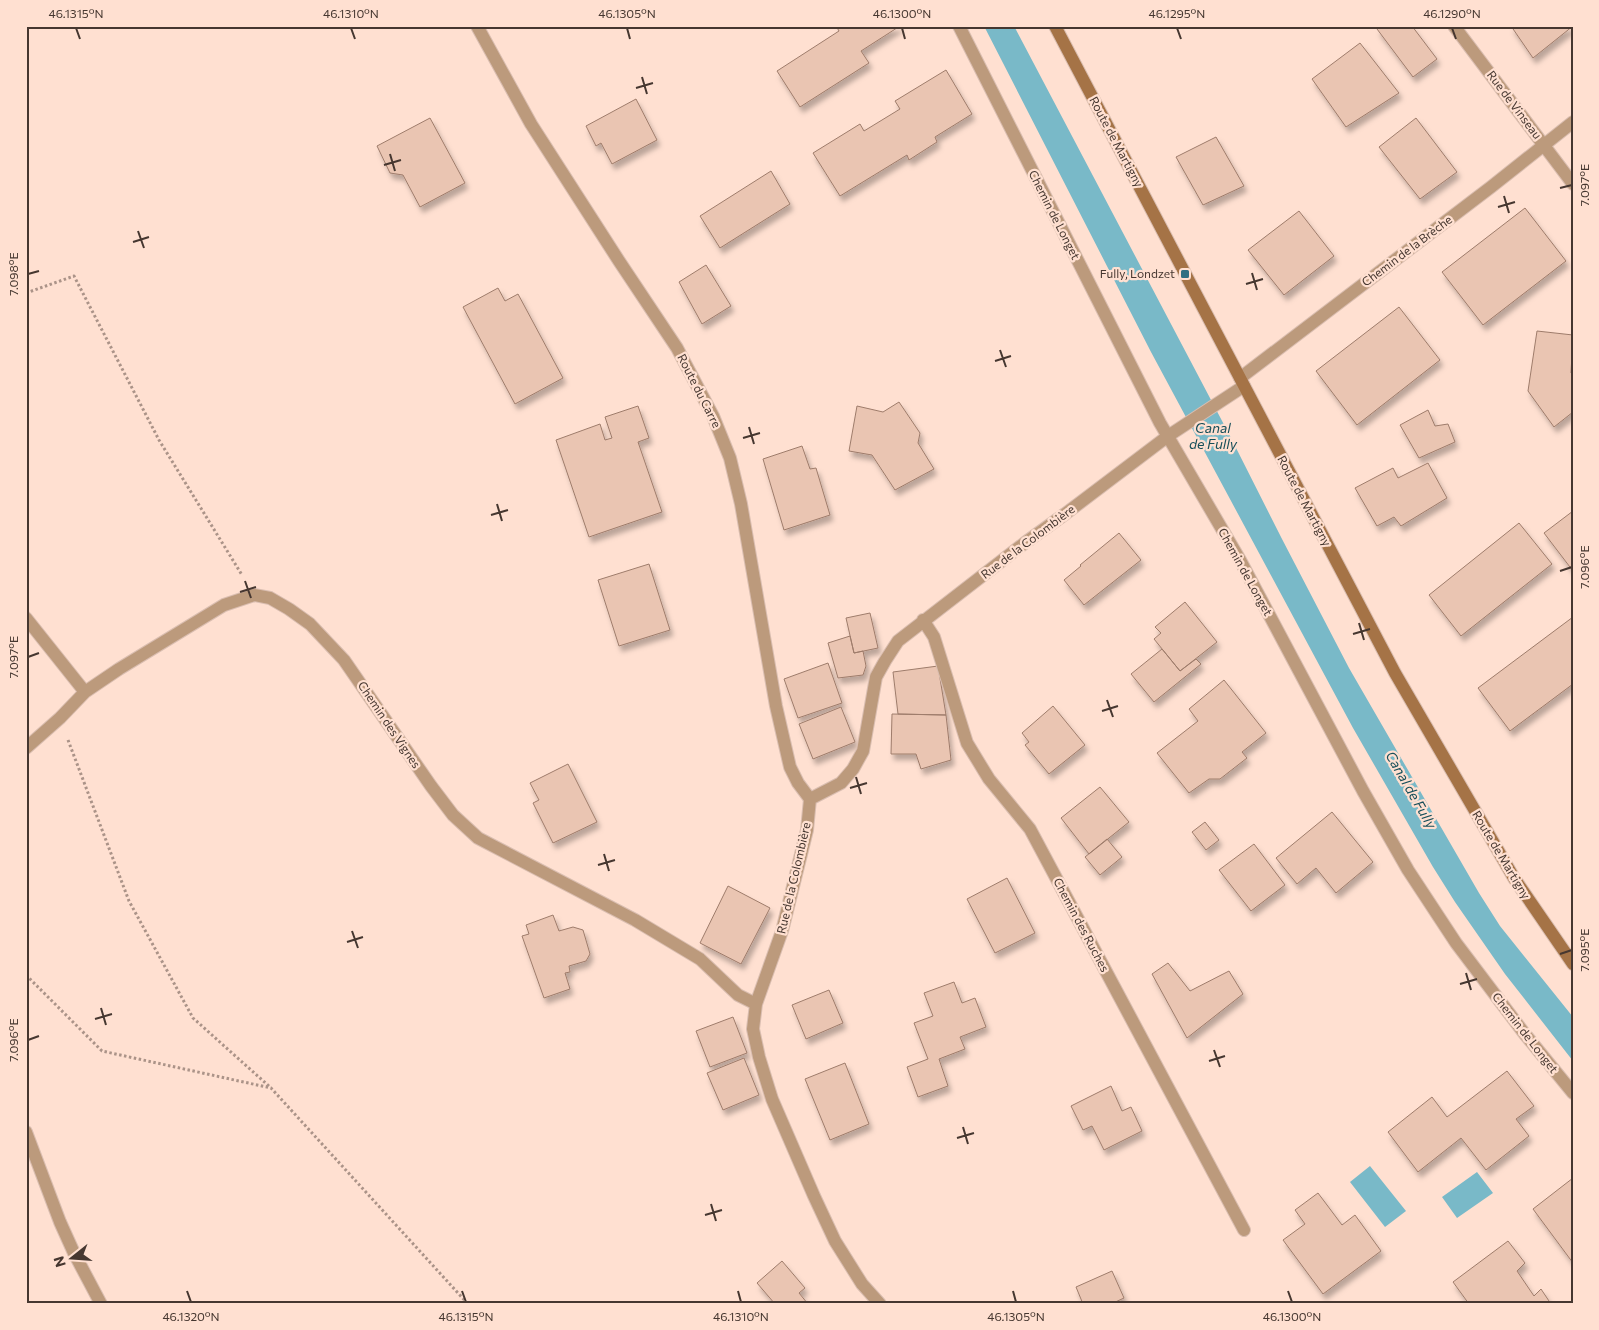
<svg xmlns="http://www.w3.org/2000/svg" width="1599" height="1330" viewBox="0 0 1599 1330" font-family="Commissioner,sans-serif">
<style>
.water{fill:#79b9c8}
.building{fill:#eac5b2;stroke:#9e7c6b;filter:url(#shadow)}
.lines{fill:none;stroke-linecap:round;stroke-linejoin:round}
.minor-casing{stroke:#dabeb1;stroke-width:14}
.secondary-casing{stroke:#dabeb1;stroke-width:14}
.path{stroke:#ab9388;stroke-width:3;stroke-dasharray:2.5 2.5;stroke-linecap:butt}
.minor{stroke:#bc9a7c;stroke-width:12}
.secondary{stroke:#a57346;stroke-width:12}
.ticks{fill:none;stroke:#463730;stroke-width:2}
.poi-dot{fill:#2f7083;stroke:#ffe0d1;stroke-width:2}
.labels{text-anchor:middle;stroke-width:4.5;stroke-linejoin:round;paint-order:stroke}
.street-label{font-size:12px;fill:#463730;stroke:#ffe0d1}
.poi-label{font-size:12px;fill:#463730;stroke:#ffe0d1;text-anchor:end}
.water-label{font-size:14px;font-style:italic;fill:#164e59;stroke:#ffe0d1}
.neatline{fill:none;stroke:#463730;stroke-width:2}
.ticks-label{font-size:12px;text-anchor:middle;fill:#463730}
</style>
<defs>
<filter id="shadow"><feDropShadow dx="3" dy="5.5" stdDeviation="2.5" flood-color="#0004"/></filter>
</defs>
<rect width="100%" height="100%" fill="#ffe0d1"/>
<path class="water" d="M 984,26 L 1014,26 L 1230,436 L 1282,539 L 1349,668 L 1479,893 L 1500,926 L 1573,1017 L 1573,1061 L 1505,974 L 1455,902 L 1433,867 L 1353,728 L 1151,352 Z
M 1370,1166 L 1406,1211 L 1385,1227 L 1350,1182 Z
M 1477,1172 L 1493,1193 L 1457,1218 L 1442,1197 Z"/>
<path class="building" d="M 836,26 L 900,26 L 861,51 L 869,63 L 800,107 L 777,71 L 839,31 Z
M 1381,26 L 1412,26 L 1437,59 L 1413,77 L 1377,29 Z
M 1511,26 L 1573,26 L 1533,58 Z
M 1360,43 L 1399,93 L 1346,127 L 1312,79 Z
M 946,70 L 972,114 L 935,137 L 937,142 L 909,160 L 907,155 L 840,196 L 813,153 L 860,124 L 864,131 L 900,109 L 895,101 Z
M 636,99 L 657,140 L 612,164 L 601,143 L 596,146 L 586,126 Z
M 430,118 L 465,183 L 420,207 L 403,175 L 390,173 L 377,146 Z
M 1416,118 L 1457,172 L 1420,199 L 1379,147 Z
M 1216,137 L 1244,186 L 1203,205 L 1176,157 Z
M 771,171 L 790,204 L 720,248 L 700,216 Z
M 1525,208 L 1566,261 L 1483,325 L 1442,272 Z
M 1299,211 L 1334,256 L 1284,295 L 1248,250 Z
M 706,265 L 731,306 L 702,324 L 679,282 Z
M 498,288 L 505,301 L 518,294 L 563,378 L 515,404 L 463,307 Z
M 1399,307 L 1440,360 L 1357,425 L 1316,371 Z
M 1537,331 L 1573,335 L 1571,373 L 1573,373 L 1573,412 L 1554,427 L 1528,391 Z
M 899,402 L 920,433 L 918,443 L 934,469 L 895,490 L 872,455 L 849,451 L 857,406 L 883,412 Z
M 638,406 L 649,438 L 638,442 L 662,512 L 589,537 L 556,440 L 600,424 L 605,440 L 612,438 L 605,417 Z
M 1428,410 L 1435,426 L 1448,424 L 1455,442 L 1419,458 L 1400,425 Z
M 802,446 L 810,469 L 816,468 L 830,515 L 784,530 L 763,459 Z
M 1428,463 L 1447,498 L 1401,526 L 1394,517 L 1377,526 L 1355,488 L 1393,468 L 1398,478 Z
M 1573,511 L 1573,571 L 1544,533 Z
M 1519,523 L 1552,564 L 1461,636 L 1429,595 Z
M 1119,533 L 1141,560 L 1084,605 L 1064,580 L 1081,566 L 1080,565 Z
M 649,564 L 670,630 L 619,646 L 598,580 Z
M 1185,602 L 1217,642 L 1180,671 L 1154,639 L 1161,633 L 1155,627 Z
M 870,613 L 878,648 L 854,653 L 846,618 Z
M 1573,617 L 1573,684 L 1510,731 L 1478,688 Z
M 850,636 L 854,653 L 863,651 L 866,666 L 863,675 L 838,678 L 828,643 Z
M 1162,649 L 1180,671 L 1196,659 L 1201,664 L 1154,702 L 1131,674 Z
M 828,663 L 842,703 L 798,718 L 784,679 Z
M 938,666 L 946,715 L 898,714 L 893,672 Z
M 1224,680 L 1266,733 L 1242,752 L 1247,758 L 1220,779 L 1209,779 L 1189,793 L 1157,753 L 1198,721 L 1189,709 Z
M 1053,706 L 1085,745 L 1049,774 L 1025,745 L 1029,742 L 1022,733 Z
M 841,707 L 855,742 L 813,759 L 799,724 Z
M 892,714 L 946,715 L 951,760 L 921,769 L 916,754 L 891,754 Z
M 568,764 L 597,822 L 553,843 L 533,803 L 539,800 L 530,783 Z
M 1100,787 L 1129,822 L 1089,854 L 1061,818 Z
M 1332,812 L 1373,862 L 1336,893 L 1316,868 L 1297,884 L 1276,858 Z
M 1205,822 L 1219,840 L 1206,850 L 1192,832 Z
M 1107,839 L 1122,857 L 1100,875 L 1085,857 Z
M 1254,844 L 1285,885 L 1251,911 L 1219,870 Z
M 1007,878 L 1035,933 L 995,953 L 967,899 Z
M 728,886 L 770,908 L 741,964 L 700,943 Z
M 553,915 L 559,931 L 573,927 L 583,930 L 590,954 L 586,961 L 569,966 L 570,972 L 565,973 L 570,989 L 544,998 L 522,936 L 529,934 L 526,925 Z
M 1168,963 L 1190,991 L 1229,971 L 1243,994 L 1187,1038 L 1152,974 Z
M 954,982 L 962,1003 L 975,998 L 986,1027 L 960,1037 L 965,1049 L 939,1059 L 948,1086 L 918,1097 L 907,1067 L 928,1059 L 914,1023 L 933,1016 L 924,993 Z
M 829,990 L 843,1023 L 806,1039 L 792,1005 Z
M 733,1017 L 747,1053 L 710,1067 L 696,1031 Z
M 744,1058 L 759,1095 L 723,1110 L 707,1073 Z
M 845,1063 L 869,1124 L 830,1140 L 805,1079 Z
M 1507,1071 L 1534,1106 L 1516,1119 L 1529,1136 L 1486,1170 L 1461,1138 L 1418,1172 L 1388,1132 L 1432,1097 L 1447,1117 Z
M 1111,1086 L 1122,1111 L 1131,1107 L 1142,1131 L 1104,1150 L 1092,1126 L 1083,1130 L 1071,1106 Z
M 1573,1178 L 1573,1263 L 1533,1209 Z
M 1318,1193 L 1342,1225 L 1355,1215 L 1381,1251 L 1323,1294 L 1283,1240 L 1305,1224 L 1295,1210 Z
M 1508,1241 L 1525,1263 L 1517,1271 L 1534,1296 L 1541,1289 L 1551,1304 L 1469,1304 L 1453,1282 Z
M 782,1261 L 805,1288 L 799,1293 L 808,1304 L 775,1304 L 757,1283 Z
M 1112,1271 L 1124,1298 L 1111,1304 L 1083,1304 L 1076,1287 Z"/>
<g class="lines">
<defs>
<path id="minor" d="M 477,26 L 531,124 L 619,261 L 677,348 L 713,416 L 730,458 L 741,504 L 776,706 L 790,767 L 798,783 L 810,799
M 959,26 L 1160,423 L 1240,560 L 1363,791 L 1408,870 L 1456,943 L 1524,1033 L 1573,1093
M 1454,26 L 1573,184
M 1240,378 L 1491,187 L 1573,122
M 26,618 L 85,692
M 923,620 L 934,637 L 967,743 L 989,779 L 1030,829 L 1244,1230
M 26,748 L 60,718 L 85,692 L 119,669 L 224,605 L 254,595 L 270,598 L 289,609 L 310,624 L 344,660 L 431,786 L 453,815 L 478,838 L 635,920 L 700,959 L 738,995 L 756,1004
M 810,799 L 841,783 L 853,769 L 863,751 L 876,677 L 885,661 L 898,641 L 1026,542 L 1065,514 L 1168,436 L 1244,386
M 810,799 L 807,830 L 782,931 L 756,1004 L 753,1029 L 759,1057 L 772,1099 L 814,1196 L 835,1241 L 862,1284 L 880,1304
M 26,1132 L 60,1222 L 74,1253 L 101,1304"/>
<path id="secondary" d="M 1055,26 L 1395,673 L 1514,878 L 1573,964"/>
</defs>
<use href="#minor" class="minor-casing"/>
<use href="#secondary" class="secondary-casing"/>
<path class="path" d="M 26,293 L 74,276 L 159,440 L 242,575
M 68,740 L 129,901 L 193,1018 L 270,1087
M 26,975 L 102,1051 L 271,1088 L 468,1304"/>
<use href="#minor" class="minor"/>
<use href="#secondary" class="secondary"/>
</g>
<path class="ticks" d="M 76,28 L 80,39M 351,28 L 355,39M 627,28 L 630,39M 902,28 L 905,39M 1177,28 L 1181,39M 1452,28 L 1456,39M 642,77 L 647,94M 636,88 L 653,83M 390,154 L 395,171M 384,165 L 401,160M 1560,188 L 1572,185M 1504,196 L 1509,213M 1498,207 L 1515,202M 138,231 L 144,248M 133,242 L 149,237M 1252,273 L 1257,290M 28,274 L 39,271M 1246,284 L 1263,279M 1000,350 L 1006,367M 995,361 L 1011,356M 749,427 L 754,444M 743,438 L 760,433M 497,504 L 502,521M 491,515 L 508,510M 1560,571 L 1572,567M 245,581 L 251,598M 240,592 L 256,587M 1359,623 L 1364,640M 1353,634 L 1370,629M 28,657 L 39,653M 1107,700 L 1113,717M 1102,711 L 1118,706M 856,777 L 861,794M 850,788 L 867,783M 604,854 L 609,871M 598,865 L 615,860M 352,931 L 358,948M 347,942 L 363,937M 1560,954 L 1572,950M 1466,973 L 1471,990M 1460,984 L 1477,979M 101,1008 L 106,1025M 95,1019 L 112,1014M 28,1040 L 39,1036M 1214,1050 L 1220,1067M 1209,1061 L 1225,1056M 963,1127 L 968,1144M 957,1138 L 974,1133M 711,1204 L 716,1221M 705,1215 L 722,1210M 187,1291 L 191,1302M 462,1291 L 466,1302M 738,1291 L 741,1302M 1013,1291 L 1016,1302M 1288,1291 L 1292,1302"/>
<rect class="poi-dot" x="1180" y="269" width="10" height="10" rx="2.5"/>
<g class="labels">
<g class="street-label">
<text transform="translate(1514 105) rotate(53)" y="4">Rue de Vinseau</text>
<text transform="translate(1116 142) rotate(62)" y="4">Route de Martigny</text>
<text transform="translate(1054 215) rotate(63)" y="4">Chemin de Longet</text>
<text transform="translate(1407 251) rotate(-37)" y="4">Chemin de la Brèche</text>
<text transform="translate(699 391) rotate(63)" y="4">Route du Carre</text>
<text transform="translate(1304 501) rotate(62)" y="4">Route de Martigny</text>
<text transform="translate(1028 542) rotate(-37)" y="4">Rue de la Colombière</text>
<text transform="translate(1245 572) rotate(61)" y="4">Chemin de Longet</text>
<text transform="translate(389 725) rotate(56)" y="4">Chemin des Vignes</text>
<text transform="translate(1501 855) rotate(59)" y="4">Route de Martigny</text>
<text transform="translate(794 878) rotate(-77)" y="4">Rue de la Colombière</text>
<text transform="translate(1081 925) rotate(62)" y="4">Chemin des Ruches</text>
<text transform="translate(1525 1033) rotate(52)" y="4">Chemin de Longet</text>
</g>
<g class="poi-label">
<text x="1175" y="278">Fully, Londzet</text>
</g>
<g class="water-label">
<text x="1213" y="433">Canal<tspan x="1213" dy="16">de Fully</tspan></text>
<text transform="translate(1411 790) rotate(60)" y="5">Canal de Fully</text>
</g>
</g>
<rect width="1599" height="1330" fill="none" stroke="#ffe0d1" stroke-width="55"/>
<g transform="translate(72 1258) rotate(253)" stroke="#ffe0d1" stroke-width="4" paint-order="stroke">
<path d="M0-4L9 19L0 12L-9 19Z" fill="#463730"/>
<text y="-8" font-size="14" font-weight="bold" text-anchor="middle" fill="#463730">N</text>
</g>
<rect x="28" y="28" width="1544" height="1274" class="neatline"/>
<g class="ticks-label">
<text x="76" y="18">46.1315°N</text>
<text x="351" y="18">46.1310°N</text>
<text x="627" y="18">46.1305°N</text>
<text x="902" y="18">46.1300°N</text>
<text x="1177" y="18">46.1295°N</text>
<text x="1452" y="18">46.1290°N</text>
<text transform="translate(1585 185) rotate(-90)" y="4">7.097°E</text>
<text transform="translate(14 274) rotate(-90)" y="4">7.098°E</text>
<text transform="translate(1585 567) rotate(-90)" y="4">7.096°E</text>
<text transform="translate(14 657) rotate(-90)" y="4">7.097°E</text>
<text transform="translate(1585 950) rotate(-90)" y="4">7.095°E</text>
<text transform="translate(14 1040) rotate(-90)" y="4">7.096°E</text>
<text x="191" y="1321">46.1320°N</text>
<text x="466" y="1321">46.1315°N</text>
<text x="741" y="1321">46.1310°N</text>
<text x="1016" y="1321">46.1305°N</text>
<text x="1292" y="1321">46.1300°N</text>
</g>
</svg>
